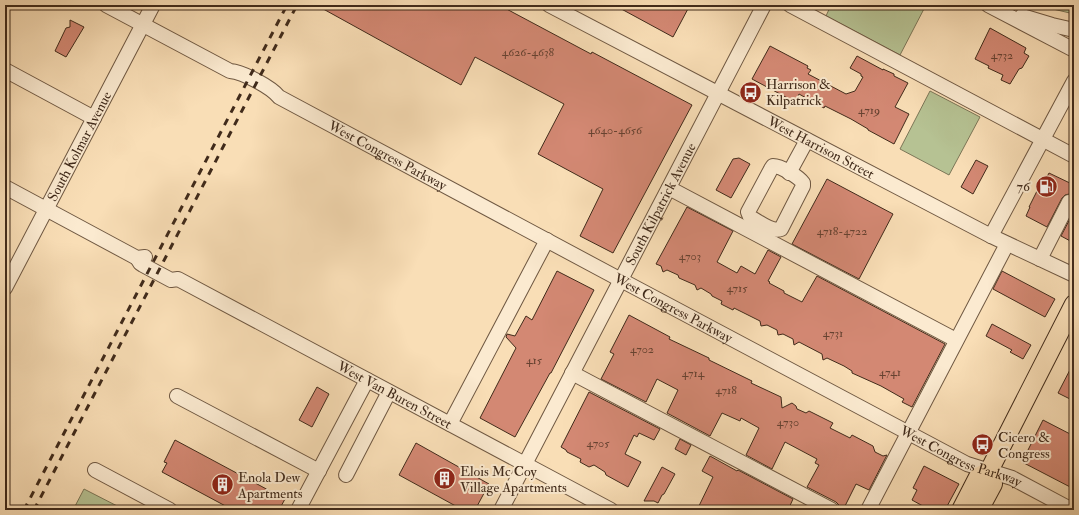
<svg xmlns="http://www.w3.org/2000/svg" width="1079" height="515" viewBox="0 0 1079 515" font-family="'IM FELL Double Pica',serif">
<style>
.green{fill:#b6c293;stroke:#7c7657}
.building{fill:#d38873;stroke:#412b1b}
.lines{fill:none;stroke-linecap:round;stroke-linejoin:round}
.minor-casing{stroke:#6f5842;stroke-width:16}
.major-casing{stroke:#412b1b;stroke-width:20}
.minor{stroke:#fbead0;stroke-width:14}
.major{stroke:#f9deb6;stroke-width:18}
.rail{stroke:#412b1b;stroke-width:3;stroke-dasharray:7 7;stroke-linecap:butt}
.labels{text-anchor:middle;stroke-width:4;stroke-linejoin:round;paint-order:stroke}
.number-label{font-size:12px;fill:#664231}
.poi-label{font-size:14px;fill:#412b1b;stroke:#fbead0;text-anchor:start}
.street-label{font-size:14px;fill:#412b1b;stroke:#fbead0}
</style>
<rect width="100%" height="100%" fill="#f9deb6"/>
<filter id="stains"><feTurbulence type="fractalNoise" baseFrequency=".005" numOctaves="4"/><feColorMatrix values="0 0 0 0 .2 0 0 0 0 .09 0 0 0 0 .02 0 0 0 .5 -.17"/></filter>
<radialGradient id="worn" r=".72"><stop offset=".6" stop-color="#630" stop-opacity="0"/><stop offset="1" stop-color="#630" stop-opacity=".3"/></radialGradient>
<path class="green" d="M 831,5 L 926,5 L 900,55 L 826,16 Z
M 1036,5 L 1074,5 L 1074,14 Z
M 930,91 L 980,117 L 949,175 L 900,149 Z
M 84,489 L 125,510 L 73,510 Z"/>
<path class="building" d="M 316,5 L 499,5 L 591,54 L 592,52 L 692,105 L 613,253 L 580,236 L 603,189 L 538,154 L 564,104 L 475,57 L 461,85 Z
M 614,5 L 690,5 L 673,37 Z
M 70,20 L 84,27 L 66,57 L 55,51 L 66,28 L 70,27 Z
M 990,28 L 1026,48 L 1024,53 L 1029,56 L 1022,68 L 1019,69 L 1010,84 L 1001,80 L 1003,75 L 988,68 L 989,66 L 975,59 Z
M 770,46 L 808,66 L 807,68 L 811,70 L 808,74 L 846,94 L 855,91 L 863,77 L 861,76 L 861,74 L 850,68 L 857,56 L 883,70 L 883,69 L 894,74 L 894,76 L 908,83 L 895,107 L 909,114 L 894,144 L 868,130 L 868,129 L 851,119 L 825,106 L 824,108 L 799,94 L 795,102 L 752,79 Z
M 739,158 L 750,164 L 731,198 L 716,190 L 733,159 Z
M 976,160 L 988,166 L 973,194 L 961,187 Z
M 1049,173 L 1074,185 L 1074,195 L 1069,194 L 1065,195 L 1062,198 L 1047,227 L 1026,216 L 1030,207 L 1029,207 L 1038,189 L 1040,190 Z
M 827,179 L 893,214 L 859,279 L 792,244 Z
M 687,207 L 733,231 L 717,262 L 737,273 L 741,266 L 755,274 L 768,250 L 781,257 L 768,281 L 770,282 L 769,283 L 784,291 L 784,293 L 802,302 L 817,276 L 945,344 L 912,407 L 902,402 L 904,399 L 881,386 L 852,373 L 852,371 L 844,366 L 827,358 L 823,360 L 822,354 L 799,342 L 794,345 L 793,339 L 783,334 L 778,335 L 777,330 L 767,325 L 761,326 L 760,321 L 734,308 L 733,310 L 721,304 L 722,301 L 712,296 L 711,294 L 701,288 L 697,290 L 695,285 L 679,278 L 678,275 L 667,270 L 663,272 L 661,266 L 656,264 Z
M 1073,213 L 1074,213 L 1074,243 L 1061,236 Z
M 557,271 L 594,290 L 551,373 L 550,373 L 515,437 L 480,418 L 516,348 L 506,337 L 507,334 L 515,336 L 526,316 L 532,320 Z
M 1002,271 L 1055,299 L 1045,317 L 993,289 Z
M 629,315 L 670,337 L 669,339 L 709,358 L 709,360 L 752,381 L 751,383 L 781,397 L 782,408 L 792,403 L 796,406 L 797,409 L 806,413 L 809,411 L 833,423 L 830,428 L 850,438 L 852,435 L 873,446 L 875,452 L 883,456 L 887,455 L 869,490 L 856,484 L 843,510 L 842,510 L 840,509 L 839,505 L 836,502 L 807,487 L 819,465 L 815,463 L 817,459 L 785,442 L 772,469 L 746,455 L 759,428 L 741,418 L 740,421 L 722,413 L 710,436 L 667,413 L 678,390 L 657,379 L 646,402 L 601,379 L 614,354 L 610,352 Z
M 992,324 L 1031,345 L 1023,359 L 1010,352 L 1012,350 L 986,336 Z
M 1074,362 L 1074,401 L 1058,393 Z
M 317,387 L 329,394 L 312,427 L 299,420 Z
M 589,392 L 660,429 L 654,440 L 639,433 L 637,437 L 634,435 L 625,454 L 641,462 L 628,487 L 606,475 L 605,472 L 594,465 L 589,467 L 580,462 L 581,459 L 567,452 L 566,450 L 561,447 Z
M 1043,420 L 1074,436 L 1074,489 L 1022,462 Z
M 680,439 L 691,445 L 686,455 L 675,449 Z
M 175,440 L 285,499 L 279,510 L 233,510 L 162,472 L 167,463 L 164,462 Z
M 416,443 L 489,484 L 475,510 L 463,510 L 399,475 Z
M 710,456 L 737,471 L 738,470 L 793,499 L 788,510 L 697,510 L 713,477 L 702,471 Z
M 924,466 L 959,484 L 945,510 L 930,510 L 912,500 L 917,490 L 913,488 Z
M 662,467 L 675,474 L 664,494 L 662,495 L 658,503 L 654,501 L 644,501 Z"/>
<g class="lines">
<defs>
<g id="minor">
<path id="s1" d="M 106,5 L 230,71 C 243,72 271,87 279,97 L 621,280 L 967,464 L 1012,478 L 1072,510"/>
<path id="s2" d="M 549,5 L 991,236 L 1074,275"/>
<path d="M 790,5 L 1074,156"/>
<path d="M 988,5 L 1074,50"/>
<path d="M 1022,16 L 1052,25 L 1074,30"/>
<path d="M 5,70 L 94,118"/>
<path d="M 773,166 C 781,166 799,177 803,183 L 803,186 L 781,229 C 772,233 758,221 750,217 L 748,212 L 771,169 Z"/>
<path d="M 789,173 L 807,140"/>
<path d="M 5,187 L 137,258 L 145,257"/>
<path d="M 669,188 L 956,340"/>
<path d="M 991,236 L 1074,81"/>
<path id="s3" d="M 137,258 L 140,263 L 143,265 L 171,280 L 178,279 L 611,510"/>
<path d="M 1040,259 L 1069,202 L 1074,205"/>
<path id="s4" d="M 5,288 L 153,5"/>
<path d="M 572,373 L 832,510"/>
<path d="M 177,396 L 319,471"/>
<path d="M 450,424 L 547,240"/>
<path d="M 95,470 L 170,510"/>
<path d="M 346,475 L 389,392"/>
<path d="M 298,510 L 367,380"/>
<path id="s5" d="M 501,510 L 764,5"/>
<path d="M 868,510 L 1007,244"/>
</g>
<path id="major" d="M 961,510 L 978,477 L 989,471 L 1074,304
M 979,510 L 993,484 L 989,471"/>
</defs>
<use href="#minor" class="minor-casing"/>
<use href="#major" class="major-casing"/>
<use href="#minor" class="minor"/>
<use href="#major" class="major"/>
<path class="rail" d="M 24,510 L 287,5
M 34,510 L 297,5"/>
</g>
<defs>
<symbol id="bus-disc" viewBox="-11 -11 22 22"><circle r="9.5" fill="#8f2418" stroke="#fbead0"/><path d="M-5-6H5V4H4V6H2V4H-2V6H-4V4H-5ZM-3.5-4V0h7V-4ZM-3.5 1.2v1.5H-2V1.2ZM2 1.2v1.5H3.5V1.2Z" fill="#fff"/></symbol>
<symbol id="fuel-disc" viewBox="-11 -11 22 22"><circle r="9.5" fill="#8f2418" stroke="#fbead0"/><path d="M-5.5-6h7V0h2V4h1.3V-2.5L3-4.5l.8-.8L6-3V5H2.5V1h-1V6h-7ZM-4.2-4.7v3.2H.2V-4.7Z" fill="#fff"/></symbol>
<symbol id="building-disc" viewBox="-11 -11 22 22"><circle r="9.5" fill="#8f2418" stroke="#fbead0"/><path d="M-4-6H4V6H1V3H-1V6H-4ZM-2.5-4.3h1.7v1.8h-1.7ZM.8-4.3h1.7v1.8H.8ZM-2.5-1h1.7V.8h-1.7ZM.8-1h1.7V.8H.8Z" fill="#fff"/></symbol>
</defs>
<g fill-rule="evenodd">
<use href="#bus-disc" x="738" y="80" width="25" height="25"/>
<use href="#fuel-disc" x="1034" y="174" width="25" height="25"/>
<use href="#bus-disc" x="970" y="432" width="25" height="25"/>
<use href="#building-disc" x="432" y="466" width="25" height="25"/>
<use href="#building-disc" x="210" y="472" width="25" height="25"/>
</g>
<g class="labels">
<g class="number-label">
<text x="528" y="56">4626-4638</text>
<text x="1002" y="59">4732</text>
<text x="869" y="114">4719</text>
<text x="615" y="134">4640-4656</text>
<text x="842" y="235">4718-4722</text>
<text x="690" y="260">4703</text>
<text x="737" y="292">4715</text>
<text x="833" y="337">4731</text>
<text x="642" y="353">4702</text>
<text x="534" y="364">415</text>
<text x="890" y="376">4741</text>
<text x="693" y="377">4714</text>
<text x="726" y="394">4718</text>
<text x="788" y="426">4730</text>
<text x="598" y="447">4705</text>
</g>
<g class="poi-label">
<text x="766" y="89">Harrison &amp;<tspan x="766" dy="16">Kilpatrick</tspan></text>
<text x="1030" y="191" text-anchor="end">76</text>
<text x="998" y="442">Cicero &amp;<tspan x="998" dy="16">Congress</tspan></text>
<text x="460" y="476">Elois Mc Coy<tspan x="460" dy="16">Village Apartments</tspan></text>
<text x="238" y="482">Enola Dew<tspan x="238" dy="16">Apartments</tspan></text>
</g>
<g class="street-label">
<text dy="5" stroke="none"><textPath href="#s4" startOffset="160">South Kolmar Avenue</textPath></text>
<text dy="5" stroke="none"><textPath href="#s2" startOffset="307">West Harrison Street</textPath></text>
<text dy="5" stroke="none"><textPath href="#s1" startOffset="320">West Congress Parkway</textPath></text>
<text dy="5" stroke="none"><textPath href="#s5" startOffset="345">South Kilpatrick Avenue</textPath></text>
<text dy="5" stroke="none"><textPath href="#s1" startOffset="644">West Congress Parkway</textPath></text>
<text dy="5" stroke="none"><textPath href="#s3" startOffset="294">West Van Buren Street</textPath></text>
<text dy="5" stroke="none"><textPath href="#s1" startOffset="968">West Congress Parkway</textPath></text>
</g>
</g>
<rect width="1079" height="515" fill="none" stroke="#f9deb6" stroke-width="20"/>
<rect x="6" y="6" width="1067" height="503" fill="none" stroke="#412b1b" stroke-width="2"/>
<rect x="10" y="10" width="1059" height="495" fill="none" stroke="#412b1b"/>
<rect width="100%" height="100%" filter="url(#stains)"/>
<rect width="100%" height="100%" fill="url(#worn)"/>
</svg>
